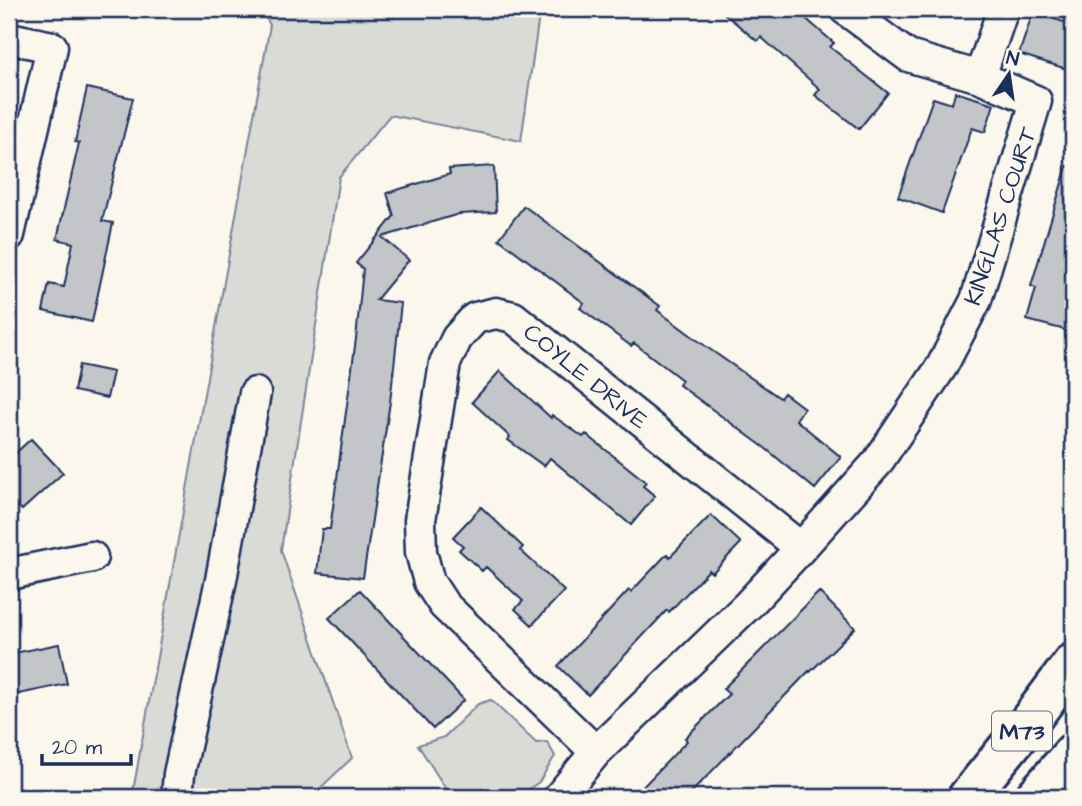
<svg xmlns="http://www.w3.org/2000/svg" width="1082" height="806" viewBox="0 0 1082 806" font-family="'Architects Daughter',sans-serif">
<style>
.green{fill:#dadad7;stroke:#7a849a;stroke-width:2}
.building{fill:#c3c5c9;stroke:#1b2f5e;stroke-width:2}
.lines{fill:none;stroke-linecap:round;stroke-linejoin:round}
.minor-casing{stroke:#1b2f5e;stroke-width:35}
.highway-casing{stroke:#1b2f5e;stroke-width:44}
.minor{stroke:#fbf7ec;stroke-width:30}
.highway{stroke:#fbf7ec;stroke-width:38}
.labels{text-anchor:middle;stroke-width:7;stroke-linejoin:round;paint-order:stroke}
.shield{fill:#fbf7ec;stroke:#5e6b89;stroke-width:2}
.shield-label{font-size:23px;font-weight:bold;fill:#1b2f5e}
.street-label{font-size:24px;fill:#1b2f5e;stroke:#fbf7ec}
</style>
<rect width="100%" height="100%" fill="#fbf7ec"/>
<filter id="ink" filterUnits="userSpaceOnUse"><feTurbulence type="fractalNoise" baseFrequency=".0143" numOctaves="2"/><feDisplacementMap in="SourceGraphic" scale="14" xChannelSelector="R" yChannelSelector="G"/><feConvolveMatrix kernelMatrix="1 2 1 2 8 2 1 2 1" color-interpolation-filters="sRGB"/></filter>
<g filter="url(#ink)">
<path class="green" d="M 261,9 L 540,9 L 521,141 L 390,115 L 339,177 L 281,550 L 352,758 L 311,797 L 132,797 L 270,25 Z
M 491,700 L 536,743 L 547,742 L 555,756 L 539,782 L 517,797 L 451,797 L 418,745 L 444,737 L 478,704 Z"/>
<path class="building" d="M 719,9 L 795,9 L 834,43 L 830,47 L 888,93 L 859,129 L 815,95 L 820,89 L 761,37 L 757,41 Z
M 1033,12 L 1073,25 L 1073,71 L 1019,54 Z
M 87,88 L 133,98 L 102,221 L 113,223 L 92,322 L 43,311 L 49,284 L 64,287 L 73,243 L 57,239 L 79,143 L 75,142 Z
M 955,92 L 994,104 L 985,132 L 972,128 L 942,213 L 898,197 L 933,98 L 952,104 Z
M 494,166 L 496,212 L 459,214 L 382,237 L 409,260 L 376,300 L 401,303 L 390,402 L 363,578 L 317,573 L 322,529 L 330,529 L 356,339 L 363,269 L 356,263 L 394,216 L 387,193 L 450,174 L 449,169 Z
M 1067,166 L 1073,167 L 1073,332 L 1027,320 L 1036,288 L 1031,286 Z
M 524,206 L 660,306 L 657,310 L 708,348 L 780,398 L 784,393 L 804,408 L 796,420 L 841,457 L 815,489 L 765,448 L 679,385 L 682,380 L 634,343 L 631,346 L 580,308 L 584,303 L 499,239 Z
M 79,365 L 113,372 L 107,398 L 74,391 Z
M 500,371 L 551,418 L 552,415 L 583,437 L 586,434 L 646,482 L 643,486 L 655,496 L 631,525 L 550,458 L 544,466 L 508,440 L 510,437 L 472,402 Z
M 31,439 L 63,473 L 22,510 L 9,497 L 9,459 Z
M 481,507 L 523,547 L 520,550 L 564,591 L 532,625 L 515,609 L 523,601 L 486,567 L 482,571 L 459,550 L 463,546 L 453,537 Z
M 711,515 L 741,543 L 712,573 L 709,570 L 669,612 L 667,610 L 588,695 L 558,666 L 629,590 L 631,592 L 667,554 L 670,557 Z
M 360,590 L 464,700 L 433,729 L 329,618 Z
M 819,592 L 855,628 L 810,672 L 809,671 L 687,797 L 633,797 L 687,741 L 685,738 L 729,694 L 723,689 Z
M 59,644 L 67,684 L 9,696 L 9,654 Z"/>
<g class="lines">
<defs>
<path id="minor" d="M 9,38 L 52,47 L 9,235
M 980,77 L 1003,9
M 801,548 L 877,463 L 942,366 L 976,300 L 1036,101 L 980,77 L 908,56 L 845,9
M 9,574 L 92,557
M 177,797 L 179,774 L 221,580 L 255,393
M 559,797 L 596,752 L 749,604 L 801,548 L 513,317 L 496,313 L 475,318 L 457,338 L 445,363 L 420,520 L 421,552 L 429,582 L 444,605 L 596,752"/>
<path id="highway" d="M 968,797 L 1025,727 L 1073,663
M 1035,797 L 1073,753"/>
</defs>
<use href="#minor" class="minor-casing"/>
<use href="#highway" class="highway-casing"/>
<use href="#minor" class="minor"/>
<use href="#highway" class="highway"/>
</g>
</g>
<g class="labels">
<rect class="shield" x="992" y="711.5" width="60" height="39" rx="5"/>
<g class="shield-label">
<text x="1022" y="739">M73</text>
</g>
<g class="street-label">
<text transform="translate(1000 216) rotate(-72)" y="8">KINGLAS COURT</text>
<text transform="translate(586 376) rotate(39)" y="8">COYLE DRIVE</text>
</g>
</g>
<rect width="1082" height="806" fill="none" stroke="#fbf7ec" stroke-width="35"/>
<rect x="18" y="18" width="1047" height="771" fill="none" stroke="#1b2f5e" stroke-width="2.5" filter="url(#ink)"/>
<g transform="translate(1009 74) rotate(13)" stroke="#fbf7ec" stroke-width="5" paint-order="stroke">
<path d="M0-5L12 26L0 18L-12 26Z" fill="#1b2f5e"/>
<text y="-10" font-size="19" font-weight="bold" text-anchor="middle" fill="#1b2f5e">N</text>
</g>
<path d="M42 754v10h89v-10" fill="none" stroke="#1b2f5e" stroke-width="3.5"/>
<text x="52" y="754" font-size="21" fill="#1b2f5e" stroke="#fbf7ec" stroke-width="5" paint-order="stroke">20 m</text>
</svg>
